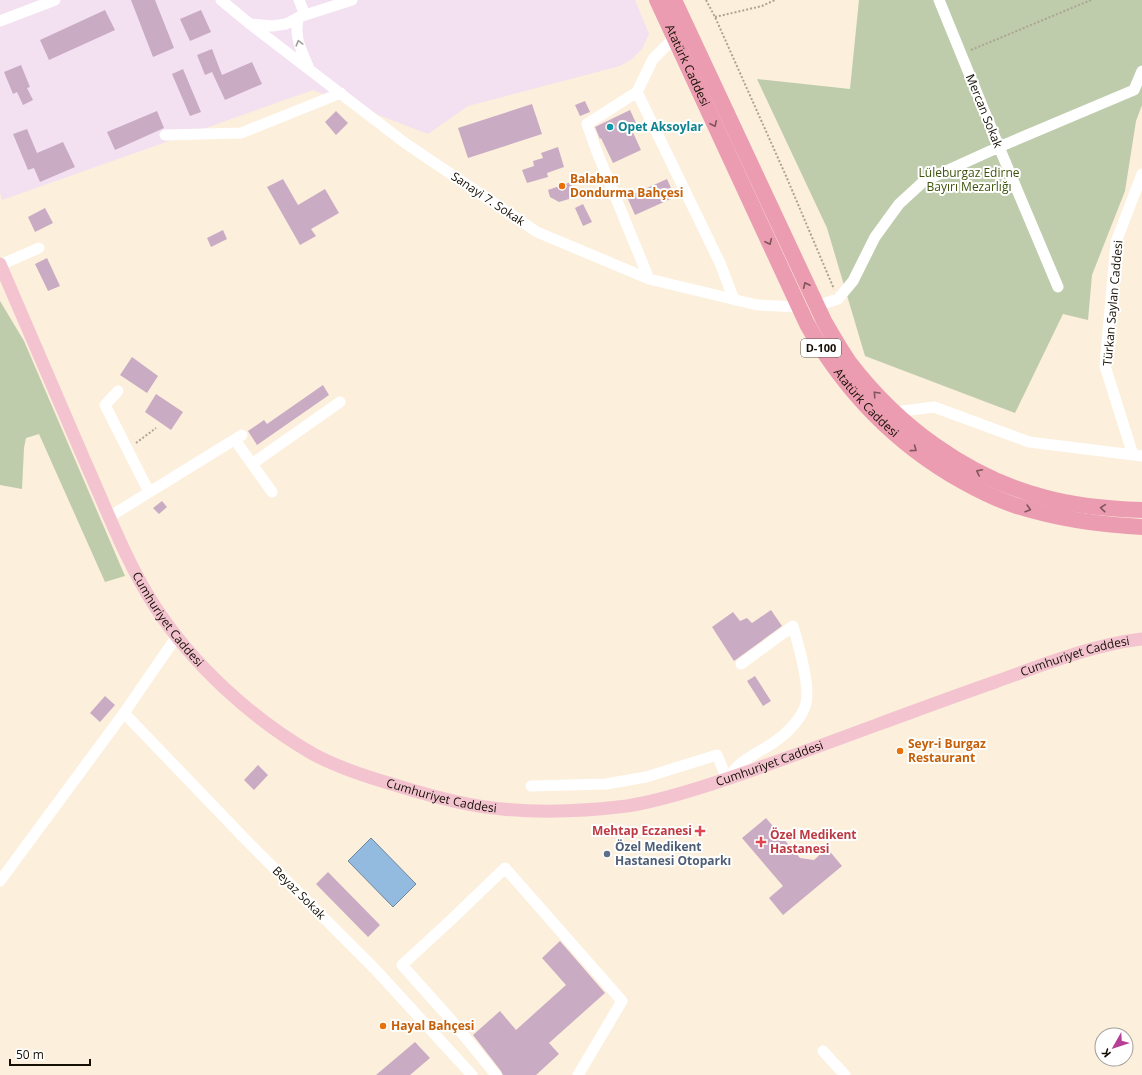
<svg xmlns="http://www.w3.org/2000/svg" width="1142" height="1075" viewBox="0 0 1142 1075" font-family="'Open Sans',sans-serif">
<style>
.industrial{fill:#f3e0f1}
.green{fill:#beccac}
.water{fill:#93badf;stroke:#6e879d}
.building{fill:#caabc4}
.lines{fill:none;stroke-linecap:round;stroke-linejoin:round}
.path{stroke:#aea392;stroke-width:2;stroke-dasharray:2 2;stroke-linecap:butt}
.minor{stroke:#fff;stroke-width:11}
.major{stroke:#f3c4d0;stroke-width:13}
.highway{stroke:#eb9cb0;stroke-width:16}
.oneway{stroke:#a29f9b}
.oneway2{stroke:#80565a}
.culture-dot{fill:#0f9aa8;stroke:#fff;stroke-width:1.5}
.food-dot{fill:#e8710a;stroke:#fff;stroke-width:1.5}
.health-dot{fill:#e0444e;stroke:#fff;stroke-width:1.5}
.service-dot{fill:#5c6f8a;stroke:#fff;stroke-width:1.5}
.labels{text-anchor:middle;stroke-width:4;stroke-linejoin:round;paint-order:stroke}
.shield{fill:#fff;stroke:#5c574f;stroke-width:1}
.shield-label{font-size:11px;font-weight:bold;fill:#160f04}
.street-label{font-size:12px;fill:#160f04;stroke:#fff}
.culture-label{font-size:12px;font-weight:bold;fill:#0d838f;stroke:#fff;text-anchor:start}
.park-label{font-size:12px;fill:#3c530a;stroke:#fff}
.food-label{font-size:12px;font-weight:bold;fill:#c56008;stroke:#fff;text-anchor:start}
.health-label{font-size:12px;font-weight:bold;fill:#be3a42;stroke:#fff;text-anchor:end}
.service-label{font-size:12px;font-weight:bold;fill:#4e5e75;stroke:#fff;text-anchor:start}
</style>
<rect width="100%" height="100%" fill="#fcefdc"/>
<path class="industrial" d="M 0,0 L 635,0 L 649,34 L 642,49 L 632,59 L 620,66 L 468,106 L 428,134 L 313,90 L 2,200 L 0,192 Z"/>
<path class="green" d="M 859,0 L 1142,0 L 1142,105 L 1136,121 L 1125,191 L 1092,275 L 1088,320 L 1063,314 L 1015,413 L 865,356 L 827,228 L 757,79 L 850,89 Z
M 0,301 L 24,341 L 125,576 L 105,582 L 39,434 L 26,438 L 24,448 L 22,489 L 0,485 Z"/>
<path class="water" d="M 371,838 L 416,884 L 393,907 L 348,861 Z"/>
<path class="building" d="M 131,0 L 155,0 L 174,48 L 153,57 Z
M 105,10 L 115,30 L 49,60 L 40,40 Z
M 201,10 L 211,32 L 190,41 L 180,19 Z
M 212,49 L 222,75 L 252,62 L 262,84 L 225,100 L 212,72 L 205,75 L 197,55 Z
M 21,65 L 30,87 L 27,88 L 33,100 L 23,105 L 17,92 L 13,94 L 4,72 Z
M 183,69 L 201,112 L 190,116 L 172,74 Z
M 585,101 L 590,112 L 580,116 L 575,105 Z
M 532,104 L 542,134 L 468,158 L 458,128 Z
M 630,110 L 636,123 L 630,126 L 641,150 L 613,163 L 601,138 L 600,139 L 595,127 Z
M 157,111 L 164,128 L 115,150 L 107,132 Z
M 336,111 L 348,123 L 336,135 L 325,122 Z
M 27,129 L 37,153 L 63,142 L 75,167 L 40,182 L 34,168 L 28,170 L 13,134 Z
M 558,147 L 564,167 L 547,173 L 548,177 L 527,183 L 522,170 L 534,166 L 533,161 L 543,158 L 541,153 Z
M 283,179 L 298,205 L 325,189 L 339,213 L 311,229 L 316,236 L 300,245 L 267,187 Z
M 667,179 L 675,197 L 635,215 L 627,197 Z
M 571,182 L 573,190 L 569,199 L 559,202 L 550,197 L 548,190 Z
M 583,204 L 592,222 L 583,226 L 575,208 Z
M 45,208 L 53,223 L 35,232 L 28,217 Z
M 223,230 L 227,239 L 211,247 L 207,238 Z
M 47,258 L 60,286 L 48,291 L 35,264 Z
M 132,357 L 158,376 L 147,393 L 120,375 Z
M 323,385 L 329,395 L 257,445 L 248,431 L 264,420 L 267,424 Z
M 156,394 L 183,412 L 171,430 L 145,412 Z
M 162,501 L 167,507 L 159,514 L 153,508 Z
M 771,610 L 782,626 L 734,661 L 712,627 L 733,612 L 740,621 L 747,618 L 752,623 Z
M 755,676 L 771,701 L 763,706 L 747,681 Z
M 105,696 L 115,705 L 100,722 L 90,713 Z
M 258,765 L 268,775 L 254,790 L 244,780 Z
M 766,818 L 800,858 L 814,860 L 827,848 L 842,866 L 783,915 L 769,898 L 783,886 L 742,838 Z
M 328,872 L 380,925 L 368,937 L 316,884 Z
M 560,941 L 605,993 L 549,1043 L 559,1054 L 536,1075 L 503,1075 L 501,1071 L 473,1035 L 500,1011 L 516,1030 L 566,985 L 542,958 Z
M 415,1042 L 430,1058 L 410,1075 L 376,1075 Z"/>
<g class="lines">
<path class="path" d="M 706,0 L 715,17 L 786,176 L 834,289
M 715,17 L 762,6 L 775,0
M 971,50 L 1091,0
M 136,443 L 156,428"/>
<path class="minor" d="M 221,0 L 250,24 L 405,143 L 537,232 L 649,279 L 757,305 L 799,307
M 299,0 L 305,15
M 939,0 L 999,147 L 1058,287
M 299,17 C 293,34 301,50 308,66
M 0,21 L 55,0
M 251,24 L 272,26 L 286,24 L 299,17 L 352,0
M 674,38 L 653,59 L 637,92 L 720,263 L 734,300
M 637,92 L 587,124 L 597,152 L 649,279
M 165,135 L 241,133 L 341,93
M 0,265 L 39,248
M 816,306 L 838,299 L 853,281 L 875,237 L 899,204 L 924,181 L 999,147 L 1134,90 L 1142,71
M 118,391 L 105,405 L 149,492
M 894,412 L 934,407 L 1029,442 L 1142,456
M 235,440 L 272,492
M 1133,455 L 1105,366 L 1116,242 L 1142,174
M 252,464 L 340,402
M 109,517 L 242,435
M 124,713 L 247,841 L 374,968 L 472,1075
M 727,779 C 736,764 750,757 765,748 C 782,738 797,726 805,707 C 812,689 798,644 793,626 L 741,664
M 531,786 L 606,784 L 646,777 L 717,755 L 727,779
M 0,881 L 124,713 L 177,636
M 823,1051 L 845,1075
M 496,1075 L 452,1021 L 402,965 L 452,919 L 505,868 L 622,1001 L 578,1075"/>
<path class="major" id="s1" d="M 0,264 C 29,332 58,399 87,466 C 108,513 126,561 154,605 C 192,664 252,719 313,754 C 339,768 367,777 395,785 C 430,796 466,806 502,809 C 543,813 586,811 627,806 C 665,800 710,785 747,772 C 830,743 912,711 995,682 C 1043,665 1091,645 1142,639"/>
<g class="highway">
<path id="s2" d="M 657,0 L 807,324 C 844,390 896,444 962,481 C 980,491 998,500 1017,506 C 1058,519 1100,525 1142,527"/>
<path d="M 674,0 L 824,321 C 832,335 840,349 849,362 C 897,425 966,477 1043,497 C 1075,506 1109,509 1142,510"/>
</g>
</g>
<defs><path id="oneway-chevron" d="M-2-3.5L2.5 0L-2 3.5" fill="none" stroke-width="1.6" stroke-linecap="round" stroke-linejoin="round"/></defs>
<use class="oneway" href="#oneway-chevron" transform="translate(299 43) rotate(-105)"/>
<g class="oneway2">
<use href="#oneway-chevron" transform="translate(714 124) rotate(65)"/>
<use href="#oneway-chevron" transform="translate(769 242) rotate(65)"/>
<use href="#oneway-chevron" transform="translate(806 285) rotate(-115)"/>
<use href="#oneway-chevron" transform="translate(876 394) rotate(-133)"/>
<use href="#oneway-chevron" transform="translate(914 449) rotate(37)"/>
<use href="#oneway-chevron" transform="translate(979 472) rotate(-153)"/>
<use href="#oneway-chevron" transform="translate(1103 508) rotate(-175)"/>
<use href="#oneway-chevron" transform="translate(1028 509) rotate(16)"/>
</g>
<circle class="culture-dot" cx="610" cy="127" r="4"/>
<g class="food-dot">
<circle cx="562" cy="186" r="4"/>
<circle cx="900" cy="751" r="4"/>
<circle cx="383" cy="1026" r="4"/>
</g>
<g class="health-dot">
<path d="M698 825h4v4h4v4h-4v4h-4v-4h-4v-4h4z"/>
<path d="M759 836h4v4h4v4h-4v4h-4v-4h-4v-4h4z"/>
</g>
<circle class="service-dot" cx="607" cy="854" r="4"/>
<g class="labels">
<rect class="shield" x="801" y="339" width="40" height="18" rx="3"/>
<g class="shield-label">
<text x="821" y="352">D-100</text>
</g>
<g class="street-label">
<text dy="4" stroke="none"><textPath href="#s2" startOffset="72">Atatürk Caddesi</textPath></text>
<text transform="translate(984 111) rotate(68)" y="4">Mercan Sokak</text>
<text transform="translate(488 199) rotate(34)" y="4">Sanayi 7. Sokak</text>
<text transform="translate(1113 303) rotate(-85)" y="4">Türkan Saylan Caddesi</text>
<text dy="4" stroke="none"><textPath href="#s2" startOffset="456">Atatürk Caddesi</textPath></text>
<text dy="4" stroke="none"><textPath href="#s1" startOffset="394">Cumhuriyet Caddesi</textPath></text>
<text dy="4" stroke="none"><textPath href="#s1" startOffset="1390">Cumhuriyet Caddesi</textPath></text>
<text dy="4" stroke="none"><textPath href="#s1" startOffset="1066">Cumhuriyet Caddesi</textPath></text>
<text dy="4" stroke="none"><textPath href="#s1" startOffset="730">Cumhuriyet Caddesi</textPath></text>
<text transform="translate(299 893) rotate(45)" y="4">Beyaz Sokak</text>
</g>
<g class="culture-label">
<text x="618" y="131">Opet Aksoylar</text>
</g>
<g class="park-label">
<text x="969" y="177">Lüleburgaz Edirne<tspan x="969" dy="14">Bayırı Mezarlığı</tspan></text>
</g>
<g class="food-label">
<text x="570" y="183">Balaban<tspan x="570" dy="14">Dondurma Bahçesi</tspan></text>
<text x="908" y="748">Seyr-i Burgaz<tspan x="908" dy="14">Restaurant</tspan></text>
<text x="391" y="1030">Hayal Bahçesi</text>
</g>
<g class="health-label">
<text x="692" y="835">Mehtap Eczanesi</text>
<text x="770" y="839" text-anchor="start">Özel Medikent<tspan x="770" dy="14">Hastanesi</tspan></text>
</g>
<g class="service-label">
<text x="615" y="851">Özel Medikent<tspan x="615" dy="14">Hastanesi Otoparkı</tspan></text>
</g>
</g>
<g transform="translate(1114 1047) rotate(231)"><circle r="19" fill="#ffffff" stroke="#a29f9b"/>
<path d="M0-3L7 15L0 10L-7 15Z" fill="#b63f95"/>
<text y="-6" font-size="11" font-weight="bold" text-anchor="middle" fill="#160f04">K</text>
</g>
<path d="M10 1059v6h80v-6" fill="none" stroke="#160f04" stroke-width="2"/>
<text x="16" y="1059" font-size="12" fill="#160f04" stroke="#ffffff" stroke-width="3" paint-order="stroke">50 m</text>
</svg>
